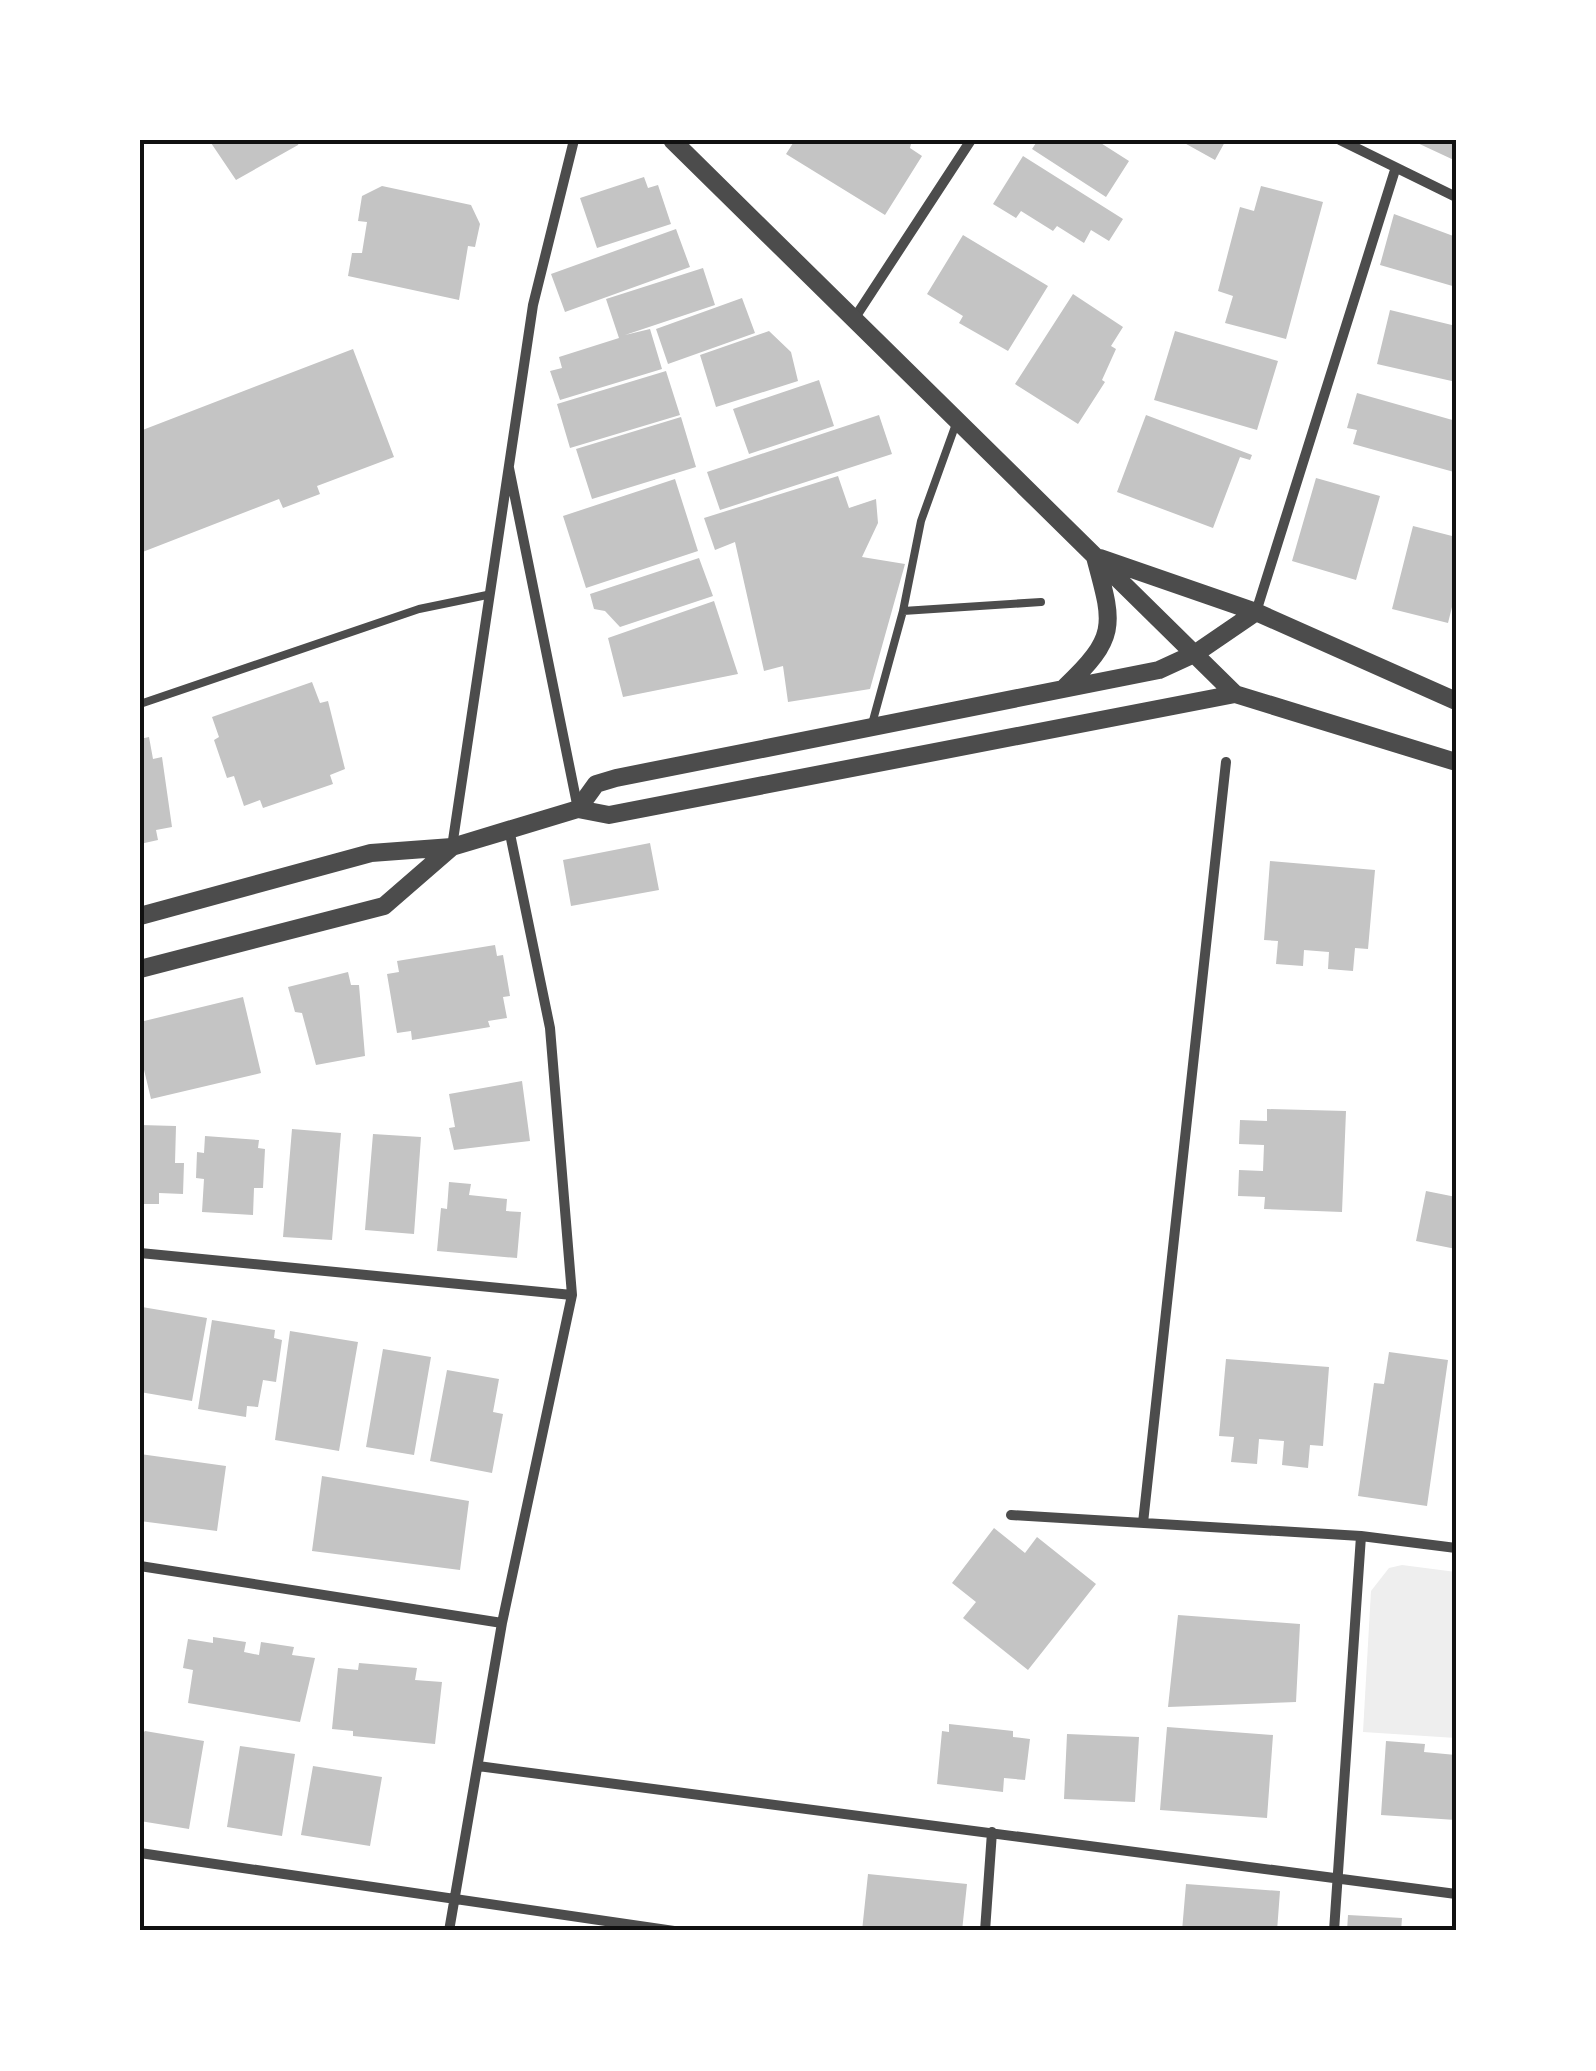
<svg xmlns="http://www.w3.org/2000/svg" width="1596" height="2071" viewBox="0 0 1596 2071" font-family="Lato,sans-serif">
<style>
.green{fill:#eee}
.building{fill:#c4c4c4}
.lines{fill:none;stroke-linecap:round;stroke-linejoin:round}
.service{stroke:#4c4c4c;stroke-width:8}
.minor{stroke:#4c4c4c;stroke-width:10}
.tertiary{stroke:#4c4c4c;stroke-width:18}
.neatline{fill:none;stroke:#111;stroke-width:4}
</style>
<rect width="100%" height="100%" fill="#fff"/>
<path class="green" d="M 1402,1565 L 1456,1572 L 1456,1738 L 1363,1732 L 1371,1591 L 1389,1568 Z"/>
<path class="building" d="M 209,140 L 300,140 L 298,145 L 236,180 Z
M 795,140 L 912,140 L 910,148 L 922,156 L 885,215 L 786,154 Z
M 1038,140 L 1096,140 L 1129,161 L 1106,197 L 1032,149 Z
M 1179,140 L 1226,140 L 1215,160 Z
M 1411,140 L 1456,140 L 1456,161 Z
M 1023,156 L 1123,219 L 1109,241 L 1091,230 L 1084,243 L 1057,226 L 1053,231 L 1021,211 L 1016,218 L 993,204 Z
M 644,177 L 648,188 L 658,185 L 671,224 L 597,248 L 580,198 Z
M 382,186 L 471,205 L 480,224 L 475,247 L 468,246 L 459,300 L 348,276 L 352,253 L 362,253 L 367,222 L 358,221 L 362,196 Z
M 1261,186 L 1323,202 L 1286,339 L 1225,323 L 1233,296 L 1218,291 L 1240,207 L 1254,211 Z
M 1394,214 L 1456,237 L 1456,287 L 1380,265 Z
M 676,229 L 690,267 L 565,312 L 551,274 Z
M 963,235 L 1048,286 L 1008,351 L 959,323 L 963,316 L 927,294 Z
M 703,268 L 715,305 L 625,335 L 650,329 L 662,369 L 560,400 L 550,371 L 562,368 L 559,357 L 619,338 L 606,299 Z
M 1073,294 L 1123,327 L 1111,346 L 1116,349 L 1102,380 L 1105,382 L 1078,424 L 1015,384 Z
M 742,298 L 755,333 L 668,364 L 656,329 Z
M 1390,310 L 1456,326 L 1456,382 L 1377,364 Z
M 769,331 L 791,352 L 798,381 L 716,407 L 700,355 Z
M 1175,331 L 1278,361 L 1257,430 L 1154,400 Z
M 353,349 L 394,457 L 317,486 L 320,494 L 283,508 L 279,499 L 140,553 L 140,431 Z
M 666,371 L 680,415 L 570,448 L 557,404 Z
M 819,380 L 834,426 L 749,454 L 733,409 Z
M 1357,393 L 1456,421 L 1454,472 L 1353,444 L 1357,430 L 1347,428 Z
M 879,415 L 892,454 L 720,510 L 707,472 Z
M 1146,415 L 1252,455 L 1250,460 L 1240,457 L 1213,528 L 1117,492 Z
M 681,417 L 696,467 L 592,499 L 576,449 Z
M 838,476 L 849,508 L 876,499 L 878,523 L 862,557 L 905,564 L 870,689 L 788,702 L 783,666 L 764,671 L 735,542 L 715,550 L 704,518 Z
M 1316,478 L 1380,496 L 1356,580 L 1292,561 Z
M 675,479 L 698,551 L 586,588 L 563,516 Z
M 1413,526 L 1456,537 L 1456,591 L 1448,623 L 1392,609 Z
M 699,558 L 713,596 L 620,627 L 605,611 L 594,609 L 590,594 Z
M 714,601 L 738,674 L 623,697 L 608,638 Z
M 312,682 L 320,703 L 328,701 L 345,769 L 330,775 L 333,784 L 263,808 L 260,800 L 244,806 L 234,776 L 227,778 L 214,740 L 219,737 L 212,717 Z
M 149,737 L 153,759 L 162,757 L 172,827 L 156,830 L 158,840 L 140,844 L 140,739 Z
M 650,843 L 659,890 L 571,906 L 563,860 Z
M 1270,861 L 1375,870 L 1368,949 L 1355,948 L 1353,971 L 1328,969 L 1329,952 L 1304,950 L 1303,966 L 1276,964 L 1278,941 L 1264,940 Z
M 495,945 L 497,956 L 503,955 L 510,996 L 503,997 L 507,1018 L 488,1021 L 490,1027 L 412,1040 L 411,1031 L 397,1033 L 387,974 L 399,972 L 397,961 Z
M 348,972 L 351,985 L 359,985 L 365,1056 L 316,1065 L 302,1013 L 295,1012 L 288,987 Z
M 243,997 L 261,1073 L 151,1099 L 140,1053 L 140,1022 Z
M 522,1081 L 530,1141 L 454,1150 L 449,1128 L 455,1127 L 449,1094 Z
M 1267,1109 L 1346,1111 L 1342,1212 L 1264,1209 L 1265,1197 L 1238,1196 L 1239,1170 L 1263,1171 L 1264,1145 L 1239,1144 L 1240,1120 L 1267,1121 Z
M 140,1125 L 176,1126 L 175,1163 L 184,1163 L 183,1194 L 159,1193 L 159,1204 L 140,1204 Z
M 292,1129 L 341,1133 L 332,1240 L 283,1237 Z
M 373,1134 L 421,1137 L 414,1234 L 365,1230 Z
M 205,1136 L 259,1140 L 258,1148 L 265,1149 L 263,1188 L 254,1188 L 253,1215 L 202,1212 L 204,1179 L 196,1178 L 197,1152 L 204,1153 Z
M 449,1182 L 471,1184 L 469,1195 L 507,1199 L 506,1211 L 521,1212 L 517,1258 L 437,1251 L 441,1208 L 447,1209 Z
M 1426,1191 L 1456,1197 L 1456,1249 L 1416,1241 Z
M 142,1307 L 207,1318 L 192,1401 L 140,1392 Z
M 212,1320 L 275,1330 L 274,1338 L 282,1340 L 276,1382 L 263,1380 L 258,1407 L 247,1406 L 246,1417 L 198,1409 Z
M 290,1331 L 358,1342 L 339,1451 L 275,1440 Z
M 383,1349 L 431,1357 L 414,1455 L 366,1447 Z
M 1389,1352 L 1448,1360 L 1427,1506 L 1358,1496 L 1374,1383 L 1384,1384 Z
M 1226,1359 L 1329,1367 L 1323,1446 L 1310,1445 L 1308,1468 L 1282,1465 L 1284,1441 L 1259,1439 L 1257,1464 L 1231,1462 L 1234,1437 L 1219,1436 Z
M 447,1370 L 499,1379 L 493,1412 L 503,1414 L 492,1473 L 430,1461 Z
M 140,1454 L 226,1466 L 217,1531 L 140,1521 Z
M 322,1476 L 469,1501 L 460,1570 L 312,1551 Z
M 994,1528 L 1025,1553 L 1037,1537 L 1096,1584 L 1028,1670 L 963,1618 L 976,1602 L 952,1583 Z
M 1178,1615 L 1300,1624 L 1296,1702 L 1168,1707 Z
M 213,1637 L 246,1642 L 244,1652 L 259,1655 L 261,1642 L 294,1647 L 292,1655 L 315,1658 L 300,1722 L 188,1703 L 193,1670 L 183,1668 L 188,1639 L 213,1643 Z
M 359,1663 L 417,1668 L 415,1680 L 442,1682 L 435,1744 L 353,1736 L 353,1731 L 332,1729 L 338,1668 L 358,1670 Z
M 949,1724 L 1013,1731 L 1013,1737 L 1030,1739 L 1025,1780 L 1004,1778 L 1003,1792 L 937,1784 L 942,1731 L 949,1732 Z
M 1167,1727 L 1273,1735 L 1267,1818 L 1160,1810 Z
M 145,1731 L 204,1741 L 189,1829 L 140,1821 L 140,1736 Z
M 1067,1734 L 1139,1737 L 1135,1802 L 1064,1799 Z
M 1386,1741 L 1425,1744 L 1424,1752 L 1456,1755 L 1456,1820 L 1381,1815 Z
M 240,1746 L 295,1754 L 282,1836 L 227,1827 Z
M 313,1766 L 382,1777 L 370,1846 L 301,1835 Z
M 868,1874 L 967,1884 L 962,1931 L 862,1931 Z
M 1186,1884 L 1280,1891 L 1277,1931 L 1182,1931 Z
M 1348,1915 L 1402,1918 L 1401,1931 L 1347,1931 Z"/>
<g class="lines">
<path class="service" d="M 903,611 L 1041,602
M 140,704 L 419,609 L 487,595
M 872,724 L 903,611 L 921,521 L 957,421"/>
<path class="minor" d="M 1340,140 L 1456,197
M 854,319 L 971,140
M 509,468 L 578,809
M 1256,612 L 1395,170
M 452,847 L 533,305 L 574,140
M 140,1253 L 572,1295
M 1011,1515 L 1361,1536 L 1456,1548
M 1143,1523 L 1226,762
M 140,1566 L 502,1623
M 478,1766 L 1456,1894
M 140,1853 L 674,1931
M 449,1931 L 502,1623 L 572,1295 L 550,1028 L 509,829
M 985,1931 L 992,1832
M 1334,1931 L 1361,1536"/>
<path class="tertiary" d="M 672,140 L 1235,694
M 1100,558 L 1256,612 L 1456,701
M 1065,687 C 1119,636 1113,624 1095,557
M 578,809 L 596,784 L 616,778 L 1159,670 L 1196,653 L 1256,612
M 140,916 L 371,853 L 452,847 L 578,809 L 609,815 L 1235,694 L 1456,762
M 140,969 L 384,906 L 452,847"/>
</g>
<rect width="1596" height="2071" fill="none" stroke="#ffffff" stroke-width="285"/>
<rect x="142" y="142" width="1312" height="1786" class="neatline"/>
</svg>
